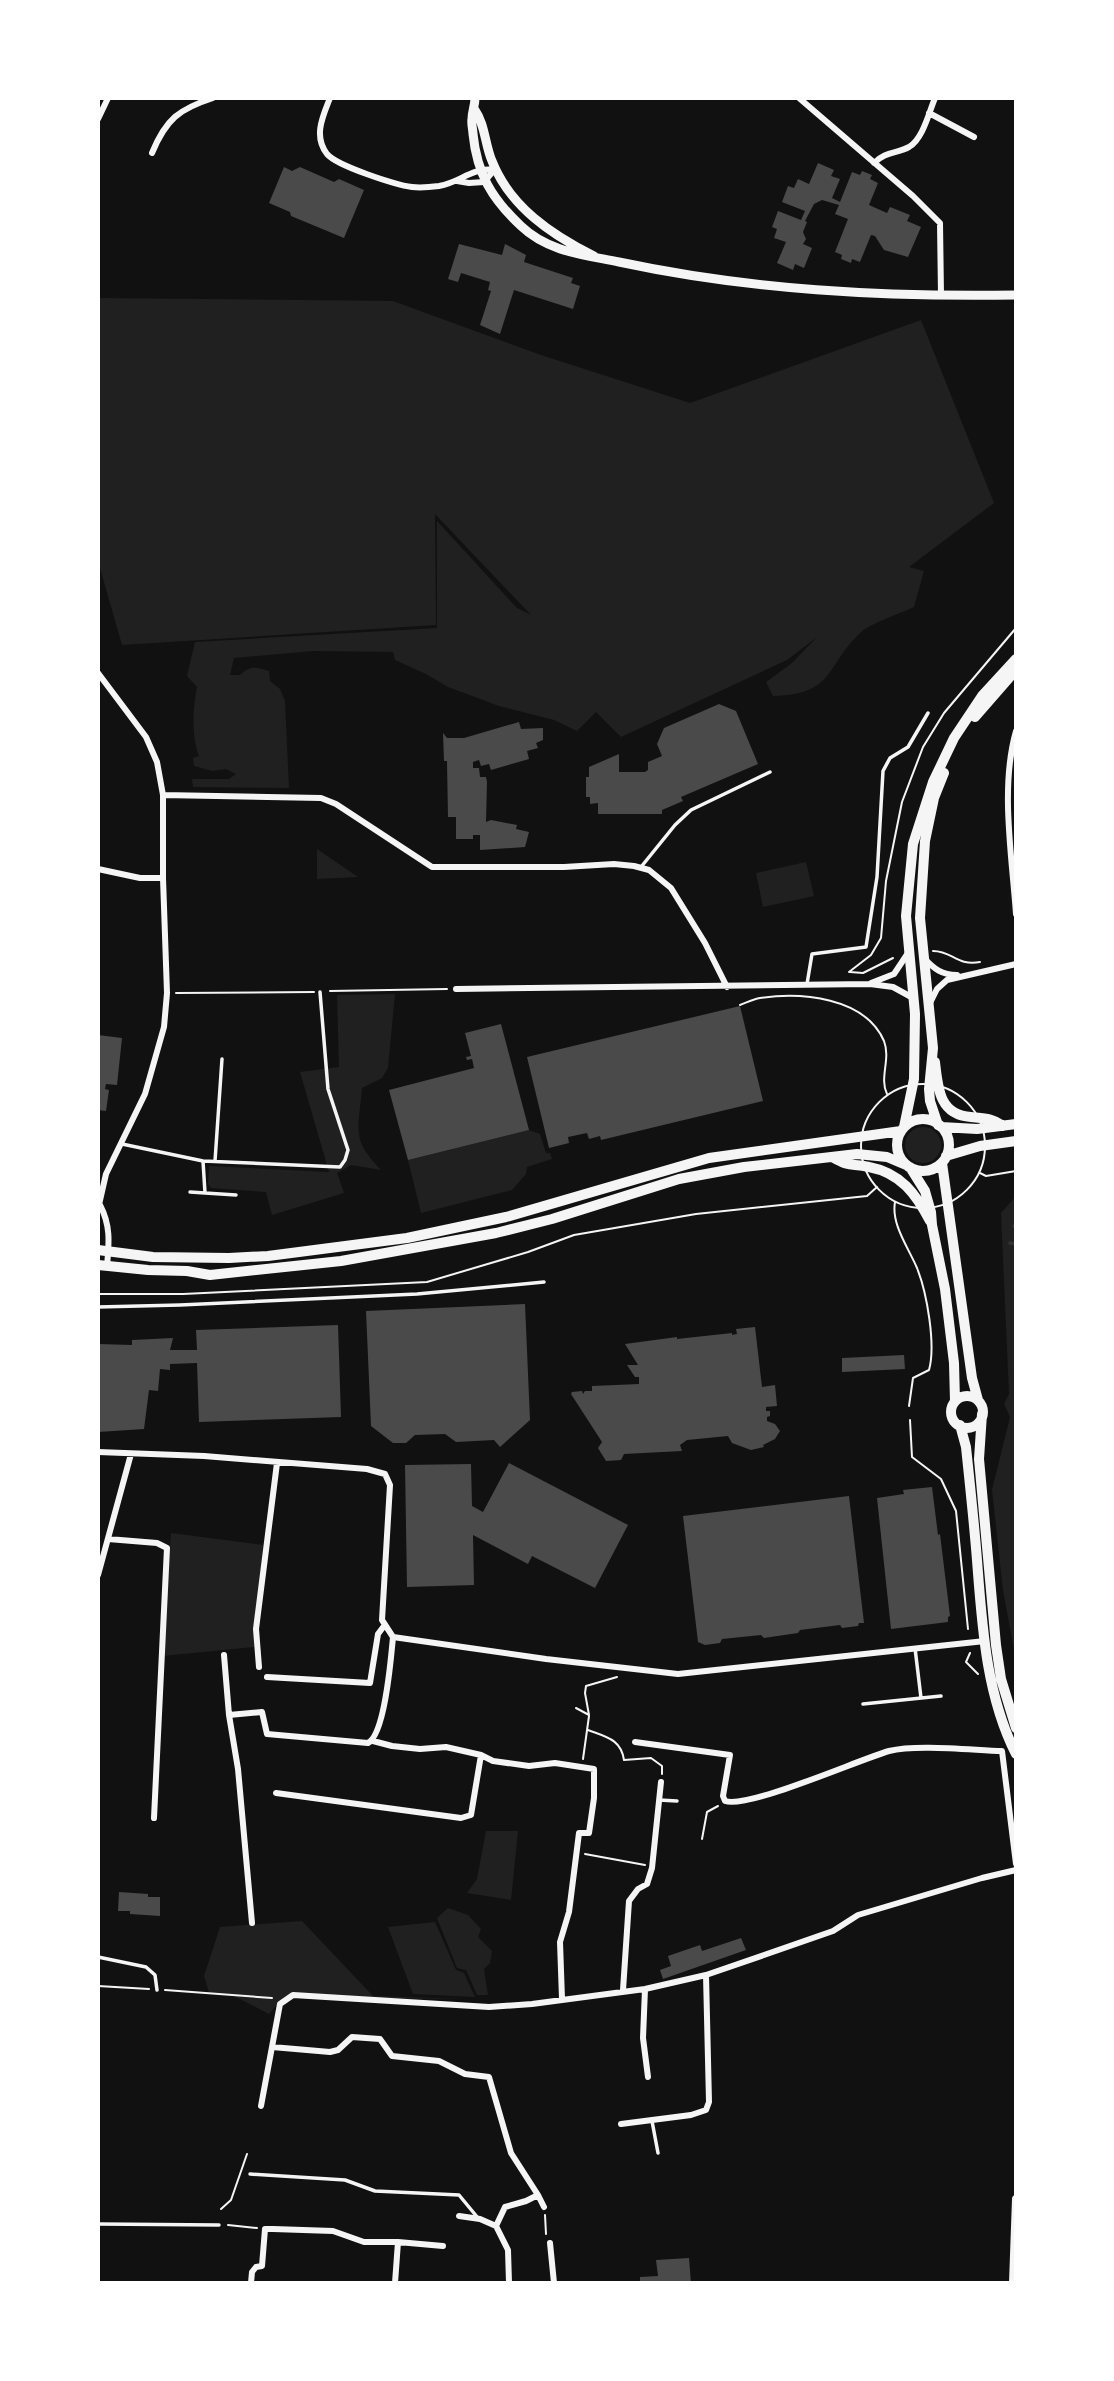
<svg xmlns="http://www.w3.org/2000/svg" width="1114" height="2381" viewBox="0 0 1114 2381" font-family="'Public Sans',sans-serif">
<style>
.green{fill:#202020}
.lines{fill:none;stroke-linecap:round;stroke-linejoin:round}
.stream{stroke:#333;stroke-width:3.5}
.building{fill:#4a4a4a}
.path{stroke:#f5f5f5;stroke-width:2}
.service{stroke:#f5f5f5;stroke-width:3.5}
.minor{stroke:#f5f5f5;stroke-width:6}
.tertiary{stroke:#f5f5f5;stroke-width:8}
.secondary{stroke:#f5f5f5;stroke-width:9}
.primary{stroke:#f5f5f5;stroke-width:10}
</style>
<rect width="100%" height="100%" fill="#111"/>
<path class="green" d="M 98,298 L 393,301 L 541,355 L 690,403 L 921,320 L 994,503 L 909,567 L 924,571 L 914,607 C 899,614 871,623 860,633 C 824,668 835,694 773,696 L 766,682 L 791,664 L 817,637 L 787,660 L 621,737 L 596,712 L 577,731 L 554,720 L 499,706 L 448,687 L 426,674 L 395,660 L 393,652 L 313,651 L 234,658 L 230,675 L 240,675 C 250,665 256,667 269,671 L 270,681 L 280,689 L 285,701 L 289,788 L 193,787 L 192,779 L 229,779 L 236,774 L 226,769 L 212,771 L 194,766 L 193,758 L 199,756 C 191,735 193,708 197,687 L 187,676 L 195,642 L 437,628 L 437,521 L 517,608 L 531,615 L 435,514 L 436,625 L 122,645 L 98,561 Z
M 317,849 L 358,877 L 317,879 Z
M 806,862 L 814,896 L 763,907 L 756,873 Z
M 395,994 L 388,1068 L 382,1078 L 362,1088 C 359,1129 350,1138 381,1170 L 351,1165 L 337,1173 L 344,1193 L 272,1215 L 266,1192 L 211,1188 L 208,1184 L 209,1166 L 329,1172 L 300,1072 L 339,1067 L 337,995 Z
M905 1145a18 18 0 1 1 36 0a18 18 0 1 1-36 0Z
M 529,1130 L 540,1134 L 546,1153 L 550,1153 L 552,1159 L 527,1167 L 526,1174 L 512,1190 L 421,1213 L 408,1160 Z
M 1016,1196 L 1016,1661 L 1003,1590 L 992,1490 L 1010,1417 L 1004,1404 L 1009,1394 L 1001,1213 Z
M 171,1533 L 263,1545 L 254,1647 L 162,1656 Z
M 486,1831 L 518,1831 L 511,1900 L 467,1893 L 477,1879 Z
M 448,1908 L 468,1915 L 481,1929 L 478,1937 L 492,1951 L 490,1963 L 484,1969 L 488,1995 L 477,1995 L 466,1970 L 457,1968 L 437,1918 Z
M 302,1921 L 373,1996 L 466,1999 L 284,1997 L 269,2014 L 234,1996 L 209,1992 L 204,1976 L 220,1927 Z
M 435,1922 L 456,1970 L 464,1973 L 475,1997 L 413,1994 L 388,1927 Z"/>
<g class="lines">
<path class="stream" d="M 1016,1223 L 1014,1226 L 1016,1227
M 1010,1243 L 1016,1244"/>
</g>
<path class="building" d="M 818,163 L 834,170 L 831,176 L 840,179 L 832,198 L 840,202 L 852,172 L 860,175 L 862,171 L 872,175 L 870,179 L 878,183 L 869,205 L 887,213 L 890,207 L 910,215 L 907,221 L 921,227 L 908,257 L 884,250 L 875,236 L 871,235 L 860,262 L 852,259 L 851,263 L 841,259 L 842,255 L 835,252 L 848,219 L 835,214 L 839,205 L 822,200 L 814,204 L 805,221 L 807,222 L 803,232 L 806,239 L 803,244 L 812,248 L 804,268 L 795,264 L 793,270 L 777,263 L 786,242 L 774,238 L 777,229 L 772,227 L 778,211 L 801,220 L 805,211 L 782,202 L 788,186 L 794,188 L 798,179 L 809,184 Z
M 284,167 L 292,171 L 300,167 L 334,182 L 339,179 L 364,190 L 344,238 L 291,216 L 290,212 L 269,203 Z
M 459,244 L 502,255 L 505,244 L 526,255 L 524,262 L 573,278 L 571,283 L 580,286 L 573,309 L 514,290 L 500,334 L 480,325 L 491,291 L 488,290 L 490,282 L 461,273 L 458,282 L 448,279 Z
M 719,704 L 736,711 L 758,764 L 681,797 L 683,801 L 662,810 L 662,814 L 598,814 L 598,803 L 590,804 L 590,797 L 586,797 L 586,777 L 589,777 L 589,767 L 619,754 L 619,772 L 645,772 L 648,770 L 648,762 L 662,756 L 657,744 L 664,728 Z
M 519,722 L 521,729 L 543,728 L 543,740 L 536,743 L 538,748 L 527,751 L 529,759 L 491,770 L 489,764 L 481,766 L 479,760 L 473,762 L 473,768 L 479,768 L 480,777 L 486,777 L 487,782 L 486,822 L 491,820 L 517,825 L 516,829 L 529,832 L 525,847 L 480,850 L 480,835 L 473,835 L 473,839 L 456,839 L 456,817 L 448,817 L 447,761 L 444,761 L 443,733 L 447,738 L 464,738 Z
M 740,1006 L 763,1101 L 601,1140 L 600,1136 L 589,1139 L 587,1133 L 568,1137 L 569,1143 L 549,1148 L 527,1057 Z
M 501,1024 L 529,1130 L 408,1160 L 389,1090 L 474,1068 L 472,1059 L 467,1060 L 466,1057 L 471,1056 L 465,1033 Z
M 98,1035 L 122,1038 L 117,1085 L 106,1084 L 105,1089 L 109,1090 L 106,1111 L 98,1110 Z
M 525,1304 L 530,1420 L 500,1447 L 494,1440 L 456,1442 L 445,1434 L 415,1435 L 406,1443 L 393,1443 L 371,1426 L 366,1311 Z
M 338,1325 L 341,1417 L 199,1422 L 197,1363 L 170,1364 L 170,1370 L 160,1369 L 158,1391 L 149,1390 L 144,1429 L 98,1432 L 98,1344 L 132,1345 L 132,1340 L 173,1338 L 170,1350 L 197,1350 L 196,1330 Z
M 755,1327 L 762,1387 L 775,1385 L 777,1406 L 766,1407 L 766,1411 L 770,1411 L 770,1416 L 767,1417 L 767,1421 L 775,1424 L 780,1431 L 775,1439 L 763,1445 L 764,1447 L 751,1450 L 732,1443 L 728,1436 L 687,1440 L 680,1445 L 682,1451 L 624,1454 L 621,1460 L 606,1461 L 598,1448 L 602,1442 L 571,1394 L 572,1392 L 582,1391 L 583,1394 L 585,1391 L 592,1391 L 592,1386 L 639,1384 L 639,1377 L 635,1377 L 627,1365 L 638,1365 L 625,1344 L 677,1337 L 677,1339 L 732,1333 L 732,1335 L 737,1334 L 736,1329 Z
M 904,1355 L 905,1369 L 842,1372 L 842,1358 Z
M 509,1463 L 628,1525 L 595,1588 L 532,1556 L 528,1564 L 473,1535 L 474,1585 L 407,1587 L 405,1465 L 471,1464 L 472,1506 L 483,1512 Z
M 932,1487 L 938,1535 L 940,1534 L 950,1616 L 948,1617 L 948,1622 L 891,1629 L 877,1498 L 904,1494 L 903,1490 Z
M 849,1496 L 864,1623 L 859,1623 L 858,1626 L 842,1628 L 840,1625 L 800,1630 L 798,1633 L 764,1638 L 761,1635 L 722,1639 L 720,1643 L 705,1645 L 698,1642 L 683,1516 Z
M 119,1892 L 148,1894 L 148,1897 L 160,1897 L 160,1916 L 130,1914 L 130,1911 L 118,1911 Z
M 741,1938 L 746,1950 L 663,1979 L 660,1970 L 671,1966 L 668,1956 L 700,1945 L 702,1951 Z
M 689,2258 L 691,2283 L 640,2283 L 640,2277 L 658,2276 L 656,2260 Z"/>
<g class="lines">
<path class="path" d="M 933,951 C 953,951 956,966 980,962
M 849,972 L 871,955 L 881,938 L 886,881 L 902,802 L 923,747 L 944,713 L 1016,628
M 850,972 L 863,973 L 893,958
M 330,991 L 447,989
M 176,993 L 314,992
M 740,1005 C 746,1003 753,999 760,998 C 801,992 865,997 884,1041 C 891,1059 879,1078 887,1094
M861 1146a62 62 0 1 1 124 0a62 62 0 1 1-124 0Z
M 980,1173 L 986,1176 L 1016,1171
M 895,1202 C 891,1224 908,1247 917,1268 C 927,1293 936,1345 929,1370 L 913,1378 L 909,1406
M 98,1294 L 183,1294 L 427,1282 L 528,1252 L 574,1235 L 696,1214 L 867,1196 L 877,1187
M 910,1420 L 912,1457 L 941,1479 L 956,1511 L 968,1629
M 970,1653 L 966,1662 L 978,1674
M 576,1708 L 589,1715 L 585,1693 L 586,1686 L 617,1677
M 588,1730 C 606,1737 621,1739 624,1760 L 651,1758 L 662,1766 L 662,1774
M 583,1759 L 589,1716
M 702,1839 L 707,1812 L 718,1806
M 585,1854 L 645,1865
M 98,1986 L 149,1989
M 165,1990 L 272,1998
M 221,2209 L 231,2200 L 247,2154
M 545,2215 L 546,2234
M 228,2225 L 257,2228"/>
<path class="service" d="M 641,867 L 675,825 L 691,810 L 770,772
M 807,984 L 812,954 L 866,947 L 877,877 L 883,771 L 890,758 L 908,747 L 928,713
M 122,1144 L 203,1161 L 340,1167 L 345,1160 L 348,1150 L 328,1089 L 320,992
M 215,1161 L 222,1059
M 190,1192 L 205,1193 L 203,1161
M 205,1193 L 236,1195
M 98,1307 L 180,1305 L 417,1294 L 544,1282
M 915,1648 L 921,1698
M 863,1704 L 941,1696
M 659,1800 L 677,1801
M 98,1957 L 146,1967 L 155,1975 L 157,1990
M 652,2121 L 658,2153
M 250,2174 L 345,2180 L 375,2191 L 459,2195 L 478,2218
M 98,2224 L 219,2225"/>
<path class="minor" d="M 330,98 C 323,116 313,136 327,154 C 337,166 396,185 412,187 C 421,188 431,187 439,186 C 462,182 468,169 495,169
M 799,98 L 913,196 L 940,223 L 941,295
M 929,113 L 974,137
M 98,119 L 108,98
M 152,153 C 166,119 179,109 213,98
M 874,163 C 886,151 896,154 909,147 C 923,139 929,112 935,98
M 457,181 L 469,183 L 484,182 L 495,169
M 98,673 L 146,737 L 157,762 L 163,795 L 163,878 L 167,993 L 164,1027 L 145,1094 L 106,1174 L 98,1209
M 1016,731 C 1000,787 1012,856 1016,914
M 163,795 L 321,798 L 336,804 L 432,867 L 564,867 L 614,864 L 634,866 L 649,870 L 671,888 L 705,943 L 727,987
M 98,869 L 140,878 L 163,878
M 924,958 C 934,969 942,975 957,975
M 871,983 L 894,974 L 908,953
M 456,989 L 870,984 L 893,987 L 913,998
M 930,1003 L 937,989 L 947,980 L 1016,964
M 100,1205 C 111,1226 109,1243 107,1266
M 98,1452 L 204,1456 L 367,1469 L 385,1474 L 390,1485 L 382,1620 L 393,1637 L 546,1659 L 678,1674 L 985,1641
M 108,1539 L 157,1543 L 167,1548 L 154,1818
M 98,1575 L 131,1454
M 224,1655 L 229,1715 L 238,1769 L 252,1923
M 259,1667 L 256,1629 L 277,1463
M 267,1677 L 370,1683 L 378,1634 L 384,1626
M 229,1715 L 262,1712 L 267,1734 L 368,1743 C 385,1734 391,1658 393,1637
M 373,1741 L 392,1746 L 420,1749 L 446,1747 L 481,1755 L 493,1761 L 529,1766 L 555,1763 L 594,1769 L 594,1798 L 589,1833 L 579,1833 L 569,1912 L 560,1942 L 562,1999
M 635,1742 L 730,1755 L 723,1796 L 725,1801 C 748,1809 858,1760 889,1751 C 916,1744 971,1750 1002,1751 L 1016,1864
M 276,1793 L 461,1818 L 471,1815 L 481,1755
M 645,1989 L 643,2038 L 648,2077
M 623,1990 L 629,1901 L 638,1889 L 647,1884 L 652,1868 L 661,1782
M 272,2047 L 330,2052 L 338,2050 L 352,2037 L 380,2039 L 392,2056 L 439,2061 L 465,2074 L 489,2077 L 511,2153 L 538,2195 L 526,2201 L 505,2207 L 496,2226
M 261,2106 L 280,2004 L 293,1995 L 489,2007 L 532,2004 L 645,1989 L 706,1975 L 764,1955 L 833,1931 L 858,1915 L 982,1878 L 1016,1870
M 621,2124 L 691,2115 L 706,2110 L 709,2102 L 706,1975
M 538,2195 L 544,2207
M 459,2216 L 480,2219 L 496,2226 L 508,2250 L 509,2283
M 398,2242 L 443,2246
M 550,2243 L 554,2283
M 251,2283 L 252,2272 L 256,2267 L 262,2266 L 265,2229 L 273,2229 L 333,2231 L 364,2242 L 398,2242 L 395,2283"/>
<path class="tertiary" d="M 1013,2283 L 1016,2199"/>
<path class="secondary" d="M 475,98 C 475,106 472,111 472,119 C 471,123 473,130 473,134 C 477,174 492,199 521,226 C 548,252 585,255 619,262 C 750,290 882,297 1016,295
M 475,110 C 485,124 485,145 492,161 C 510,207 552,235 594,256"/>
<path class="primary" d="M 975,717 L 1016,670
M 935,1062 C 938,1088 939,1115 971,1117 C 985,1118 991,1118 1003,1126
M897 1145a26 26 0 1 1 52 0a26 26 0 1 1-52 0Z
M 938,1125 L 930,1101 L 929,1089 L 933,1048 L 920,918 L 925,841 L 934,798 L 944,773
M 904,1127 L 914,1079 L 915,1014 L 906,916 L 913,844 L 933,782 L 954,738 L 982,696 L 1016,659
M 941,1127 L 977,1129 L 1016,1124
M 946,1156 L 980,1146 L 1016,1141
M 832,1157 C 851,1168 850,1163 869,1167 C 901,1173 916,1194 930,1221
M 942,1163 L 972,1378 L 978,1400
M 910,1167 L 925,1191 L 931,1212 L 932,1225 L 945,1289 L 954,1363 L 955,1401
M 98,1250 L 153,1257 L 229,1258 L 268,1256 L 407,1238 L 506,1217 L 709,1158 L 901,1131
M 98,1265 L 148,1270 L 187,1271 L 210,1275 L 341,1261 L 496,1233 L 552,1219 L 679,1179 L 744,1167 L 857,1154 L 887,1157 L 906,1165
M951 1412a16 16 0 1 1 32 0a16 16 0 1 1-32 0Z
M 982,1414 L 979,1459 L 996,1645 L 1001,1679 L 1016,1728
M 960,1425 L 966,1447 C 970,1485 974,1522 977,1560 C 982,1625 986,1695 1016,1754"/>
</g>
<rect width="1114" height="2381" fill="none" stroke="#ffffff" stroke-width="200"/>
</svg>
